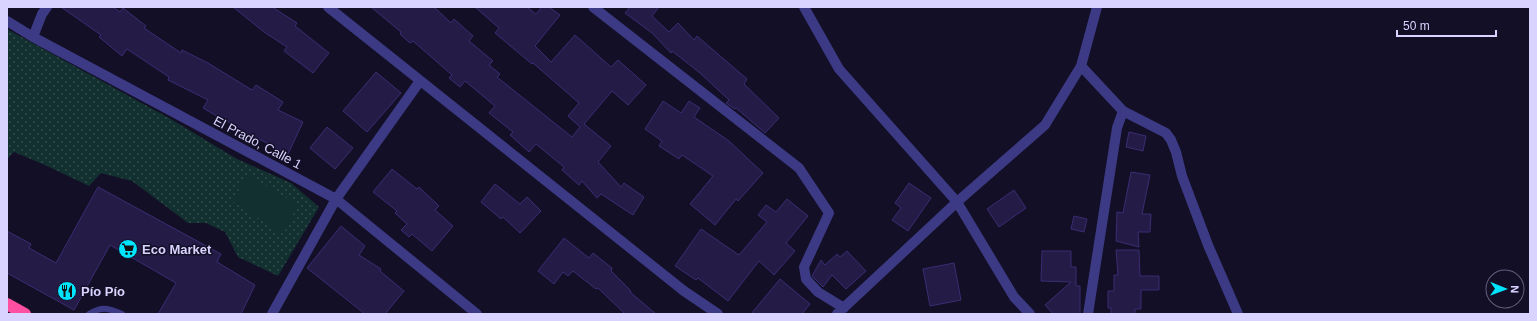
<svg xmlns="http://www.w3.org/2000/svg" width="1537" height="321" viewBox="0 0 1537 321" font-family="Arial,sans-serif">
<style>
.grass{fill:url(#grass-dots)}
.garden{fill:#12302f}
.building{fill:#241b47;stroke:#3b2d73}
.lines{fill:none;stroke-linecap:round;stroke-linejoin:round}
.lane{stroke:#3d3a85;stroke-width:6}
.street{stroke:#3d3a85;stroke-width:10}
.highway{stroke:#ff4fa3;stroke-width:12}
.labels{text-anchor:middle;stroke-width:3;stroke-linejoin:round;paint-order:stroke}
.street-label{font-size:13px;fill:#d9d4ff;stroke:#130f26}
.poi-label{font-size:13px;font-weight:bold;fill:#d9d4ff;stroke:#130f26;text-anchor:start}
</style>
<defs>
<pattern id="grass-dots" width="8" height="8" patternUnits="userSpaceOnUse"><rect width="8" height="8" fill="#12302f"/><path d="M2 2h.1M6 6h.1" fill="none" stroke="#344d4e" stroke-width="1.8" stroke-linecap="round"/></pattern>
</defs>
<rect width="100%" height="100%" fill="#130f26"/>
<path class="grass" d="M 7,29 L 169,118 L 237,159 L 291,183 L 319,207 L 278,276 L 238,257 L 225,232 L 206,223 L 188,223 L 132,181 L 101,173 L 89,186 L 45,165 L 14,152 L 7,159 Z"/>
<path class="garden" d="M 248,175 L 298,205 L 283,234 L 232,201 Z"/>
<path class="building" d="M 61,7 L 113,7 L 120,12 L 123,8 L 146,26 L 144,28 L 181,53 L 182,50 L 208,63 L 252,90 L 256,85 L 283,102 L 278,110 L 303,122 L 288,154 L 259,139 L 258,141 L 222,118 L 222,119 L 203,108 L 208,100 L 168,80 L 169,77 L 127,49 L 122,56 L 99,37 L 101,35 Z
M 233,7 L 272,7 L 297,23 L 295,26 L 329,53 L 313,73 L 284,51 L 287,47 L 264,32 Z
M 371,7 L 434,7 L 451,23 L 454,19 L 473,36 L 469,41 L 493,61 L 489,65 L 500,74 L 497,77 L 572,137 L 580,127 L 568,116 L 579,103 L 533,63 L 532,64 L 495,33 L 499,28 L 475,7 L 527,7 L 536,14 L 542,7 L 549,7 L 560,15 L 535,46 L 551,62 L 575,35 L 611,67 L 618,60 L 646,85 L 628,105 L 612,91 L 584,124 L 611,146 L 598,162 L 621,187 L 624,183 L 644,197 L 633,215 L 601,194 L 597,198 L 582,181 L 579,185 L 562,170 L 564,167 L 536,144 L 529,152 L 510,135 L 513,132 L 489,113 L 495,106 L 465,81 L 460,87 L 449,78 L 452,75 L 413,41 L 410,43 L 400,34 L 401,32 Z
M 630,7 L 659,7 L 652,16 L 669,32 L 678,23 L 694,40 L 697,36 L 747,79 L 744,84 L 779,118 L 765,133 L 736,108 L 735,109 L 726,103 L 729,100 L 700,73 L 672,51 L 671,53 L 652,33 L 625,13 Z
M 376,72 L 401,93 L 367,132 L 343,111 Z
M 663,101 L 681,113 L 689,101 L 700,108 L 694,117 L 729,141 L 763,173 L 738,201 L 736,199 L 715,225 L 690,204 L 713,176 L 682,155 L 679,159 L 659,146 L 662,141 L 645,129 Z
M 327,127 L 353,148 L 335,169 L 310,148 Z
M 1129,132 L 1146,136 L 1143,151 L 1126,147 Z
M 392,169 L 417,189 L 419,187 L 439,206 L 435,210 L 453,226 L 432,251 L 412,234 L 409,237 L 401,230 L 407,224 L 395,213 L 397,211 L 373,192 Z
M 1131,172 L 1150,175 L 1142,214 L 1151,214 L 1150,232 L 1138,232 L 1139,247 L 1116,241 L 1117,212 L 1123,213 Z
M 909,183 L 931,198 L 908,231 L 892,220 L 901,208 L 895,203 Z
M 495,184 L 520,204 L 527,197 L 541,211 L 520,233 L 503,217 L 501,219 L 481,202 Z
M 98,187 L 221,254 L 217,262 L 255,285 L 241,314 L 158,314 L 176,283 L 110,245 L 74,310 L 7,273 L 7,231 L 31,244 L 29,248 L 56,263 Z
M 1014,190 L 1026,208 L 999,227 L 987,209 Z
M 787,199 L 808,216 L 786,243 L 795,251 L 774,275 L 759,261 L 728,301 L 698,278 L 696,280 L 675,266 L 701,229 L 739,255 L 767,222 L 758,215 L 766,205 L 776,212 Z
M 1074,216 L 1087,219 L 1084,232 L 1071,229 Z
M 341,226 L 365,246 L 359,255 L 381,269 L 380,271 L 404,291 L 385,314 L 365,314 L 307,268 Z
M 564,238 L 589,258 L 593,253 L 612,268 L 611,271 L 631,291 L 630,292 L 656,314 L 625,314 L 598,288 L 596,289 L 573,271 L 568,276 L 563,272 L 554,284 L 538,271 Z
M 1116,250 L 1139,250 L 1140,276 L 1159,276 L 1159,290 L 1141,290 L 1141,309 L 1135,309 L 1135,314 L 1111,314 L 1111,308 L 1108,308 L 1108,291 L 1114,291 L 1114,275 L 1118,275 Z
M 847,251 L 866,271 L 846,289 L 832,275 L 823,287 L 812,276 L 821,260 L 825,265 L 837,254 L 840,257 Z
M 1042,251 L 1071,251 L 1071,267 L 1076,267 L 1076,286 L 1080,286 L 1080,314 L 1053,314 L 1045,305 L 1071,282 L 1041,281 Z
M 954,263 L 961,300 L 930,306 L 923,269 Z
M 780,279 L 810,304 L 802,314 L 751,314 Z"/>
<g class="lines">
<path class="lane" d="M 89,314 C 102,306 108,308 122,314"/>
<path class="street" d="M 328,7 L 684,291 L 718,314
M 593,7 L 799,168 L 829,213 L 804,267 L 806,279 L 818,292 L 844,308
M 804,7 L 839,69 L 957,202 L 1014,297 L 1030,314
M 7,21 L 33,37 L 336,199 L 477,314
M 33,37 L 42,14 L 47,7
M 1081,66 L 1123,111 L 1166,133 L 1171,140 L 1176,152 L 1182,176 L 1208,245 L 1238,314
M 272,314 L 336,199 L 420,81
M 837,314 L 957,202 L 1045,125 L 1081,66 L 1097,7
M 1088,314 L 1117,128 L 1123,111"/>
<path class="highway" d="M 7,304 L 25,314"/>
</g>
<defs>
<symbol id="supermarket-disc" viewBox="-11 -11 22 22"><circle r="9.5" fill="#00e5ff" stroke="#130f26"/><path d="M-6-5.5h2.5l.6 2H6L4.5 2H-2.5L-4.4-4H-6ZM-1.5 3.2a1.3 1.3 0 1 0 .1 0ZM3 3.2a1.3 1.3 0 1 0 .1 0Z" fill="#111"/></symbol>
<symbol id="restaurant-disc" viewBox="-11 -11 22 22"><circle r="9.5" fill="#00e5ff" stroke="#130f26"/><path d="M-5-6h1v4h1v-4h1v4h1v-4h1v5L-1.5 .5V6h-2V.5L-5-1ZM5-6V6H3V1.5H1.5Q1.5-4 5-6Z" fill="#111"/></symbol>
</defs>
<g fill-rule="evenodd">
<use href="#supermarket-disc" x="117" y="238" width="22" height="22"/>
<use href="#restaurant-disc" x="56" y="280" width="22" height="22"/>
</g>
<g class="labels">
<g class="street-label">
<text transform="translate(258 142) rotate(28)" y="5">El Prado, Calle 1</text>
</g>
<g class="poi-label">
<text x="142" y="254">Eco Market</text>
<text x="81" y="296">Pío Pío</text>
</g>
</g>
<rect width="1537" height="321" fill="none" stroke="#d9d4ff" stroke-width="16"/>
<g transform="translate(1505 289) rotate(91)"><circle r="19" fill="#130f26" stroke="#625e7d"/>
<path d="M0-3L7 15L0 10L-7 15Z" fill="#00e5ff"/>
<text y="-6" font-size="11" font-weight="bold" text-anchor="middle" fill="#d9d4ff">N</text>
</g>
<path d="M1397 30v6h99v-6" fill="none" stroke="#d9d4ff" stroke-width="2"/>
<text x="1403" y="30" font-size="12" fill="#d9d4ff" stroke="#130f26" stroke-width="3" paint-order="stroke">50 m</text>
</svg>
